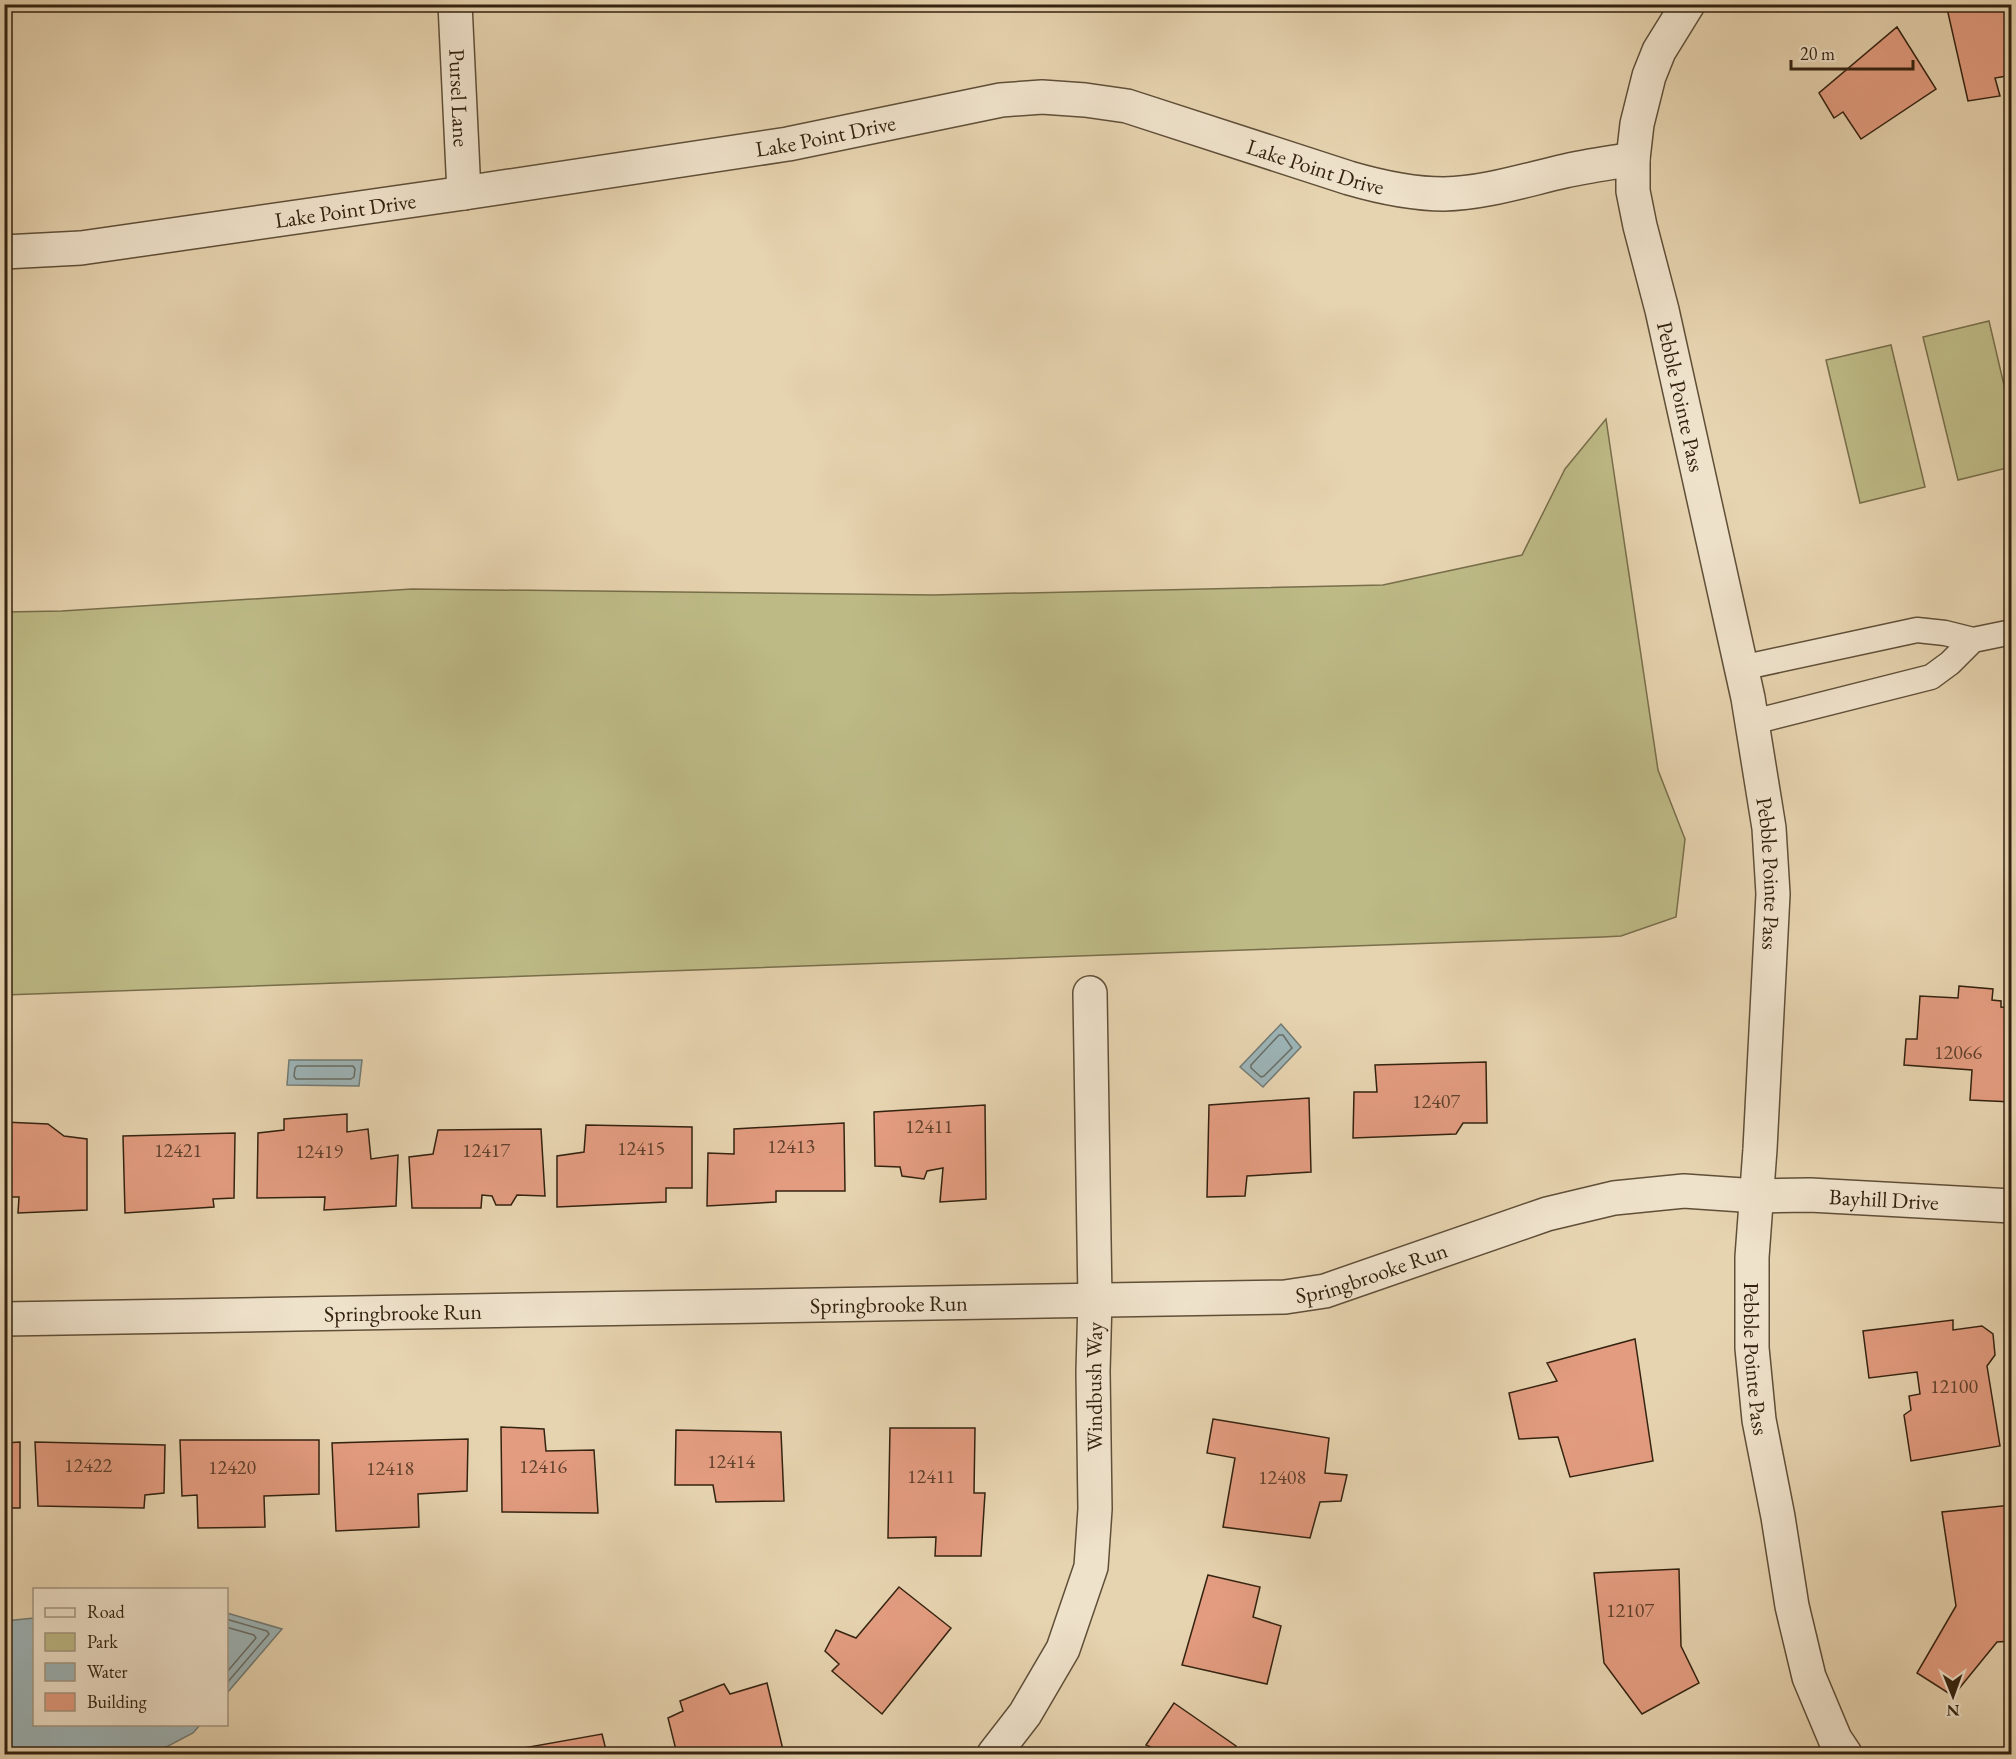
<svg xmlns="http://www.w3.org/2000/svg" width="2016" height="1759" viewBox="0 0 2016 1759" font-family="'EB Garamond',serif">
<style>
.green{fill:#bdba86;stroke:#786e4b;stroke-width:1.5}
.water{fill:#9cb4b7;stroke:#727a74;stroke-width:1.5}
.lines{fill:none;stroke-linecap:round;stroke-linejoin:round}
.shore{stroke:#686c64;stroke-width:1.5}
.building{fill:#e39c80;stroke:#342310;stroke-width:1.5}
.service-casing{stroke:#604f38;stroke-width:27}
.minor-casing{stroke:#604f38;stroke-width:36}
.service{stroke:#efe2cb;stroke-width:24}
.minor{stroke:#efe2cb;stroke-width:33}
.labels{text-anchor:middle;stroke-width:6;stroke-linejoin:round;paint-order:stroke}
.number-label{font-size:20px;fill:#60412c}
.street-label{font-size:22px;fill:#342310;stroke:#efe2cb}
</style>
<rect width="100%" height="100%" fill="#e6d3af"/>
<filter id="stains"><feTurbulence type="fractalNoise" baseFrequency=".00333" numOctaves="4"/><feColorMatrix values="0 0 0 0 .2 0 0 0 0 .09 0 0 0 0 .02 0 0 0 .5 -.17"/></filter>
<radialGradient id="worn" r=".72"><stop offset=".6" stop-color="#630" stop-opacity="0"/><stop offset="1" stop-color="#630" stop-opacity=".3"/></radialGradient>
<path class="green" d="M 1989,321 L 2011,415 L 2011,467 L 1958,480 L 1923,337 Z
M 1891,345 L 1925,487 L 1860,503 L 1826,360 Z
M 1606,419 L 1658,770 L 1685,839 L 1676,917 L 1621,936 L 1603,937 L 5,995 L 5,612 L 62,611 L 412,589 L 933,595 L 1383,585 L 1522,555 L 1565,469 Z"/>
<path class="water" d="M 1281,1024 L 1301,1047 L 1263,1087 L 1240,1067 Z
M 289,1060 L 362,1060 L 359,1086 L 287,1085 Z
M 227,1613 L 282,1629 L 227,1693 L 226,1613 Z
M 34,1618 L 34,1724 L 200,1725 L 193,1733 L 153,1754 L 5,1754 L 5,1621 Z"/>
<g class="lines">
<path class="shore" d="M 1279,1035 L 1283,1035 L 1292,1048 L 1264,1076 L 1261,1077 L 1251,1068 L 1251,1065 Z
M 297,1066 L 353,1066 L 355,1069 L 354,1077 L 351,1079 L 296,1079 L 294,1076 L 295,1068 Z
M 226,1619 L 267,1631 L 269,1634 L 226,1684
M 226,1627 L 254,1635 L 256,1638 L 226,1673"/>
</g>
<path class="building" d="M 1946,4 L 2012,4 L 2012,75 L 1995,78 L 2000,96 L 1968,101 Z
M 1897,27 L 1936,89 L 1861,139 L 1843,112 L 1834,118 L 1819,93 Z
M 1959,986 L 1993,989 L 1992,1000 L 2001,1001 L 2001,1007 L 2012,1008 L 2012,1102 L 1970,1100 L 1972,1070 L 1904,1065 L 1906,1039 L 1917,1039 L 1920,996 L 1958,998 Z
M 1486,1062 L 1487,1123 L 1463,1123 L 1456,1134 L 1353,1138 L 1354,1092 L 1377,1092 L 1375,1065 Z
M 1309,1098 L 1311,1172 L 1247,1176 L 1245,1196 L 1207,1197 L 1209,1105 Z
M 985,1105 L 986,1199 L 940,1202 L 943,1168 L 927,1171 L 924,1179 L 902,1176 L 900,1167 L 875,1166 L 874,1112 Z
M 347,1114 L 347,1132 L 368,1129 L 371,1159 L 398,1155 L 396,1206 L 324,1210 L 325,1197 L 257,1198 L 258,1133 L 284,1130 L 284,1119 Z
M 4,1122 L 48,1124 L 64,1136 L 87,1139 L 87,1210 L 18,1213 L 19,1197 L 4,1197 Z
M 844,1123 L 845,1191 L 776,1191 L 776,1202 L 707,1206 L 708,1153 L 734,1154 L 734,1129 Z
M 586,1125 L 692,1127 L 692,1188 L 666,1188 L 666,1202 L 557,1207 L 557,1156 L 584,1152 Z
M 541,1129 L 545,1196 L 517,1195 L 511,1205 L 496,1205 L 492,1196 L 482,1195 L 481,1208 L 412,1208 L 409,1157 L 433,1154 L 438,1130 Z
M 235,1133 L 234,1198 L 213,1199 L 214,1207 L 125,1213 L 123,1136 Z
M 1953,1320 L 1953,1330 L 1982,1326 L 1993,1334 L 1995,1355 L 1987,1366 L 2000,1446 L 1911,1461 L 1904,1415 L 1911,1410 L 1909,1396 L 1920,1394 L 1917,1372 L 1869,1378 L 1863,1331 Z
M 1635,1339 L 1653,1461 L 1570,1477 L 1558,1437 L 1519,1439 L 1509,1393 L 1557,1381 L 1547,1363 Z
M 1213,1419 L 1329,1438 L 1325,1473 L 1347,1475 L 1341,1501 L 1320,1502 L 1310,1538 L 1223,1527 L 1235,1458 L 1207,1453 Z
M 501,1427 L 544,1429 L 546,1451 L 594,1450 L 598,1513 L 502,1512 Z
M 890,1428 L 975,1428 L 974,1493 L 985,1493 L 981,1556 L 935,1556 L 936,1537 L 888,1538 Z
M 676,1430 L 781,1432 L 784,1501 L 716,1502 L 713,1485 L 675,1485 Z
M 468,1439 L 467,1491 L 418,1494 L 419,1527 L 336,1531 L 332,1443 Z
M 180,1440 L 319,1440 L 319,1494 L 264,1496 L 265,1527 L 198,1528 L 197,1495 L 182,1496 Z
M 20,1442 L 20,1508 L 4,1508 L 4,1443 Z
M 35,1442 L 165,1445 L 164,1493 L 145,1495 L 144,1508 L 38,1506 Z
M 2012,1505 L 2012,1641 L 1997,1642 L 1953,1696 L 1917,1673 L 1956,1606 L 1942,1512 Z
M 1679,1569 L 1681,1646 L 1699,1683 L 1642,1714 L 1604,1663 L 1594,1573 Z
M 1208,1575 L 1260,1587 L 1253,1617 L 1281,1626 L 1267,1684 L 1182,1665 Z
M 899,1587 L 951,1628 L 882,1714 L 832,1671 L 839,1664 L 825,1651 L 836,1630 L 856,1638 Z
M 767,1683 L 784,1754 L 677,1754 L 668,1718 L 683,1711 L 680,1701 L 724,1684 L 730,1694 Z
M 1174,1703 L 1236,1746 L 1232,1754 L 1154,1754 L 1157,1750 L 1146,1745 Z
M 602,1734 L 607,1754 L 513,1754 L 512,1750 Z"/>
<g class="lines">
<defs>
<path id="service" d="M 1741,668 L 1917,630 L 1945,633 L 1973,640 L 2012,632
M 1753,722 L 1931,677 L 1950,663 L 1973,640"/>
<g id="minor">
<path id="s1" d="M 455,4 L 464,193"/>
<path id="s2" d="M 1688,4 L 1659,51 L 1649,76 L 1637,124 L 1633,159 L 1633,191 L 1640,226 L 1662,310 L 1748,698 L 1769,828 L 1773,894 L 1760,1149 L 1752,1257 L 1752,1348 L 1759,1420 L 1778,1517 L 1792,1606 L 1809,1677 L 1835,1739 L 1845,1754"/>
<path id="s3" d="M 4,252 L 81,248 L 464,193 L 788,144 L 1001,100 L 1042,97 L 1085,100 L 1127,106 L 1349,178 C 1380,187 1411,194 1444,194 C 1485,193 1525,180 1565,171 C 1587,166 1610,163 1633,159"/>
<path id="s4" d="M 4,1319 L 1285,1297 L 1325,1291 L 1547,1214 L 1614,1198 L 1684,1191 L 1757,1196 L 1810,1195 L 2012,1206"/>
<path id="s5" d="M 994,1754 L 1025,1714 L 1063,1649 L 1091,1567 L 1095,1509 L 1093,1371 L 1095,1300 L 1090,993"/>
</g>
</defs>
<use href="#service" class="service-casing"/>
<use href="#minor" class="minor-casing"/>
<use href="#service" class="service"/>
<use href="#minor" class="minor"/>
</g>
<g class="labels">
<g class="number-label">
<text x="1958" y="1059">12066</text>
<text x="1436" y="1108">12407</text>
<text x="929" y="1133">12411</text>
<text x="791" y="1153">12413</text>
<text x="641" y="1155">12415</text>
<text x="178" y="1157">12421</text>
<text x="486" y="1157">12417</text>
<text x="319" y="1158">12419</text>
<text x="1954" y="1393">12100</text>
<text x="731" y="1468">12414</text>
<text x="88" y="1472">12422</text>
<text x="543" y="1473">12416</text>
<text x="232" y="1474">12420</text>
<text x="390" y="1475">12418</text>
<text x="931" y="1483">12411</text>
<text x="1282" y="1484">12408</text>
<text x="1630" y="1617">12107</text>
</g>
<g class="street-label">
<text dy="8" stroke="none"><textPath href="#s1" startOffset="94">Pursel Lane</textPath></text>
<text dy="8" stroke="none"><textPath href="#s3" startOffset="830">Lake Point Drive</textPath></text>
<text dy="8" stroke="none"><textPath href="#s3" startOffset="1334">Lake Point Drive</textPath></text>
<text dy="8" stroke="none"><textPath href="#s3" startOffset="344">Lake Point Drive</textPath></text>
<text dy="8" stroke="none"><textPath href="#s2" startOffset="410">Pebble Pointe Pass</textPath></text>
<text dy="8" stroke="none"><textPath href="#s2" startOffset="896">Pebble Pointe Pass</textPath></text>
<text dy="8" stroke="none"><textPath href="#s4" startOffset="1896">Bayhill Drive</textPath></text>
<text dy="8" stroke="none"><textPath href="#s4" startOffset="1371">Springbrooke Run</textPath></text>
<text dy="8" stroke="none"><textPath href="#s4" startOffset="885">Springbrooke Run</textPath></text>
<text dy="8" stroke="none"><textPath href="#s4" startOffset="399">Springbrooke Run</textPath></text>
<text dy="8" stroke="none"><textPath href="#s2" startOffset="1382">Pebble Pointe Pass</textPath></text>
<text dy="8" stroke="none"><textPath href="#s5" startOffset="393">Windbush Way</textPath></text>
</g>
</g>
<rect width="2016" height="1759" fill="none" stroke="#e6d3af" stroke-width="24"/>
<rect x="6" y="6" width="2004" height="1747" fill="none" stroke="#342310" stroke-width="3"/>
<rect x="12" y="12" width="1992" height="1735" fill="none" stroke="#342310" stroke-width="1.5"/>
<rect x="33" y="1588" width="195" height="138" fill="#efe2cb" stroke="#a49680" stroke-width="1.5"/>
<rect x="45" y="1608" width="30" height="9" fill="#efe2cb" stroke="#a49680" stroke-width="1.5"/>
<text x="87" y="1618" font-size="18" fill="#342310">Road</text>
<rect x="45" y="1633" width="30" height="18" fill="#bdba86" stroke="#a49680" stroke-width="1.5"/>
<text x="87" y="1648" font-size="18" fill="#342310">Park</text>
<rect x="45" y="1663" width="30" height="18" fill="#9cb4b7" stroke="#a49680" stroke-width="1.5"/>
<text x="87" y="1678" font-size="18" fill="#342310">Water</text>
<rect x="45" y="1693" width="30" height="18" fill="#e39c80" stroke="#a49680" stroke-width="1.5"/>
<text x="87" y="1708" font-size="18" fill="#342310">Building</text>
<g transform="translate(1953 1696) rotate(179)" stroke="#efe2cb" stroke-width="4.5" paint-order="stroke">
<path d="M0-4.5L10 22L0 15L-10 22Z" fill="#342310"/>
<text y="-9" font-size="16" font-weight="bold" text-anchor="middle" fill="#342310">N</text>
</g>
<path d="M1791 60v9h122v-9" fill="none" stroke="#342310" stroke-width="3"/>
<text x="1800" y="60" font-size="18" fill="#342310" stroke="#efe2cb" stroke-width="4.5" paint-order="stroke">20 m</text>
<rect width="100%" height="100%" filter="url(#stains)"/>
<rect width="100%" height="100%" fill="url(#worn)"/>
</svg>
